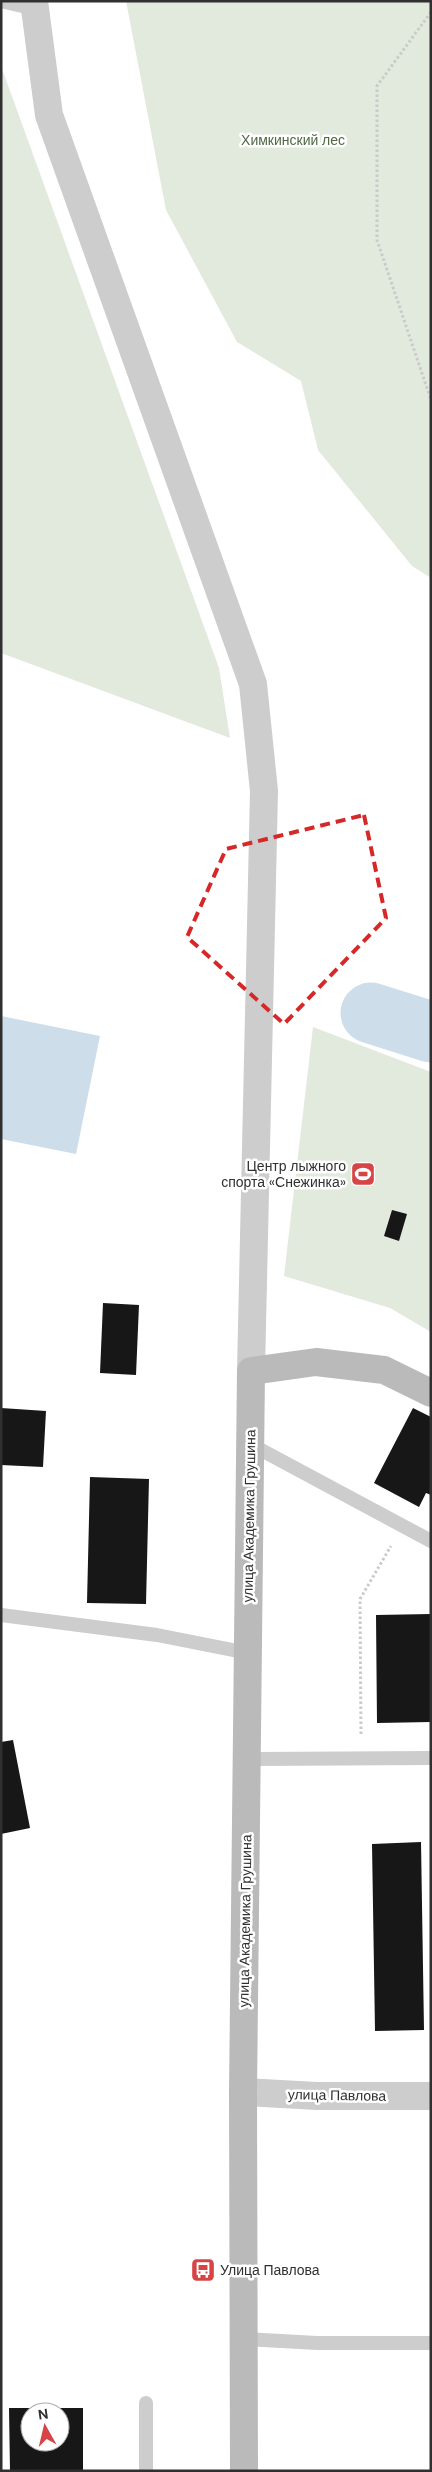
<svg xmlns="http://www.w3.org/2000/svg" width="432" height="2472" viewBox="0 0 432 2472" font-family="'DM Sans',sans-serif">
<style>
.green{fill:#e2e9dd}
.water{fill:#ceddea}
.lines{fill:none;stroke-linecap:round;stroke-linejoin:round}
.river{stroke:#ceddea;stroke-width:61}
.building{fill:#171717;fill-rule:evenodd}
.path{stroke:#cacaca;stroke-width:3;stroke-dasharray:2.5 2.5;stroke-linecap:butt}
.lane{stroke:#cdcdcd;stroke-width:14}
.street{stroke:#cdcdcd;stroke-width:28}
.secondary{stroke:#bababa;stroke-width:28}
.marked{fill:none;stroke:#d62828;stroke-width:4;stroke-dasharray:10 6;stroke-linejoin:round}
.labels{text-anchor:middle;stroke-width:5;stroke-linejoin:round;paint-order:stroke}
.park-label{font-size:14px;fill:#516841;stroke:#fff}
.poi-label{font-size:14px;fill:#303030;stroke:#fff;text-anchor:end}
.street-label{font-size:14px;fill:#303030;stroke:#fff}
</style>
<rect width="100%" height="100%" fill="#fff"/>
<path class="green" d="M 126,1 L 431,1 L 431,578 L 412,566 L 318,450 L 301,381 L 237,342 L 166,210 Z
M 1,66 L 219,668 L 230,738 L 1,653 Z
M 313,1027 L 431,1072 L 431,1332 L 390,1308 L 284,1276 Z"/>
<path class="water" d="M 1,1016 L 100,1036 L 76,1154 L 1,1139 Z"/>
<g class="lines">
<path class="river" d="M 371,1013 L 431,1032"/>
</g>
<path class="building" d="M 392,1210 L 407,1214 L 399,1241 L 384,1236 Z
M 103,1303 L 139,1305 L 136,1375 L 100,1373 Z
M 1,1408 L 46,1411 L 43,1467 L 1,1465 Z
M 413,1408 L 431,1417 L 431,1495 L 426,1493 L 419,1507 L 374,1483 Z
M 90,1477 L 149,1479 L 146,1604 L 87,1603 Z
M 431,1614 L 431,1722 L 377,1723 L 376,1615 Z
M 13,1740 L 30,1828 L 1,1834 L 1,1742 Z
M 421,1842 L 424,2030 L 375,2031 L 372,1844 Z
M 9,2408 L 83,2408 L 83,2471 L 10,2471 ZM 30,2412 L 60,2412 L 60,2442 L 30,2442 Z"/>
<g class="lines">
<path class="path" d="M 431,12 L 377,86 L 377,240 L 431,400
M 361,1734 L 360,1599 L 391,1546"/>
<path class="lane" d="M 1,1 L 35,9
M 250,1444 L 431,1541
M 1,1615 L 157,1635 L 248,1653
M 247,1759 L 431,1758
M 244,2339 L 317,2343 L 431,2343
M 146,2471 L 146,2403"/>
<path class="street" d="M 34,1 L 49,115 L 253,684 L 264,791 L 251,1371
M 243,2092 L 317,2096 L 431,2096"/>
<path class="secondary" d="M 244,2471 L 243,2092 L 251,1371 L 316,1362 L 384,1370 L 431,1393"/>
</g>
<path class="marked" d="M 364,815 L 386,918 L 284,1024 L 187,937 L 226,849 Z"/>
<defs>
<symbol id="stadium-square" viewBox="-11 -11 22 22"><rect x="-9" y="-9" width="18" height="18" rx="4" fill="#d64445" stroke="#fff"/><path d="M0-5a6.5 5 0 1 0 0 10a6.5 5 0 1 0 0-10ZM-3.5-1.8h7v3.6h-7Z" fill="#fff"/></symbol>
<symbol id="bus-square" viewBox="-11 -11 22 22"><rect x="-9" y="-9" width="18" height="18" rx="4" fill="#d64445" stroke="#fff"/><path d="M-5-6H5V4H4V6H2V4H-2V6H-4V4H-5ZM-3.5-4V0h7V-4ZM-3.5 1.2v1.5H-2V1.2ZM2 1.2v1.5H3.5V1.2Z" fill="#fff"/></symbol>
</defs>
<g fill-rule="evenodd">
<use href="#stadium-square" x="349" y="1160" width="28" height="28"/>
<use href="#bus-square" x="189" y="2256" width="28" height="28"/>
</g>
<g class="labels">
<g class="park-label">
<text x="293" y="145">Химкинский лес</text>
</g>
<g class="poi-label">
<text x="346" y="1171">Центр лыжного<tspan x="346" dy="16">спорта «Снежинка»</tspan></text>
<text x="220" y="2275" text-anchor="start">Улица Павлова</text>
</g>
<g class="street-label">
<text transform="translate(249 1516) rotate(-89)" y="5">улица Академика Грушина</text>
<text transform="translate(245 1921) rotate(-89)" y="5">улица Академика Грушина</text>
<text transform="translate(337 2095) rotate(1)" y="5">улица Павлова</text>
</g>
</g>
<rect width="432" height="2472" fill="none" stroke="#303030" stroke-width="5"/>
<g transform="translate(45 2427) rotate(352)"><circle r="24" fill="#ffffff" stroke="#acacac"/>
<path d="M0-4L9 19L0 12L-9 19Z" fill="#d64445"/>
<text y="-8" font-size="14" font-weight="bold" text-anchor="middle" fill="#303030">N</text>
</g>
</svg>
